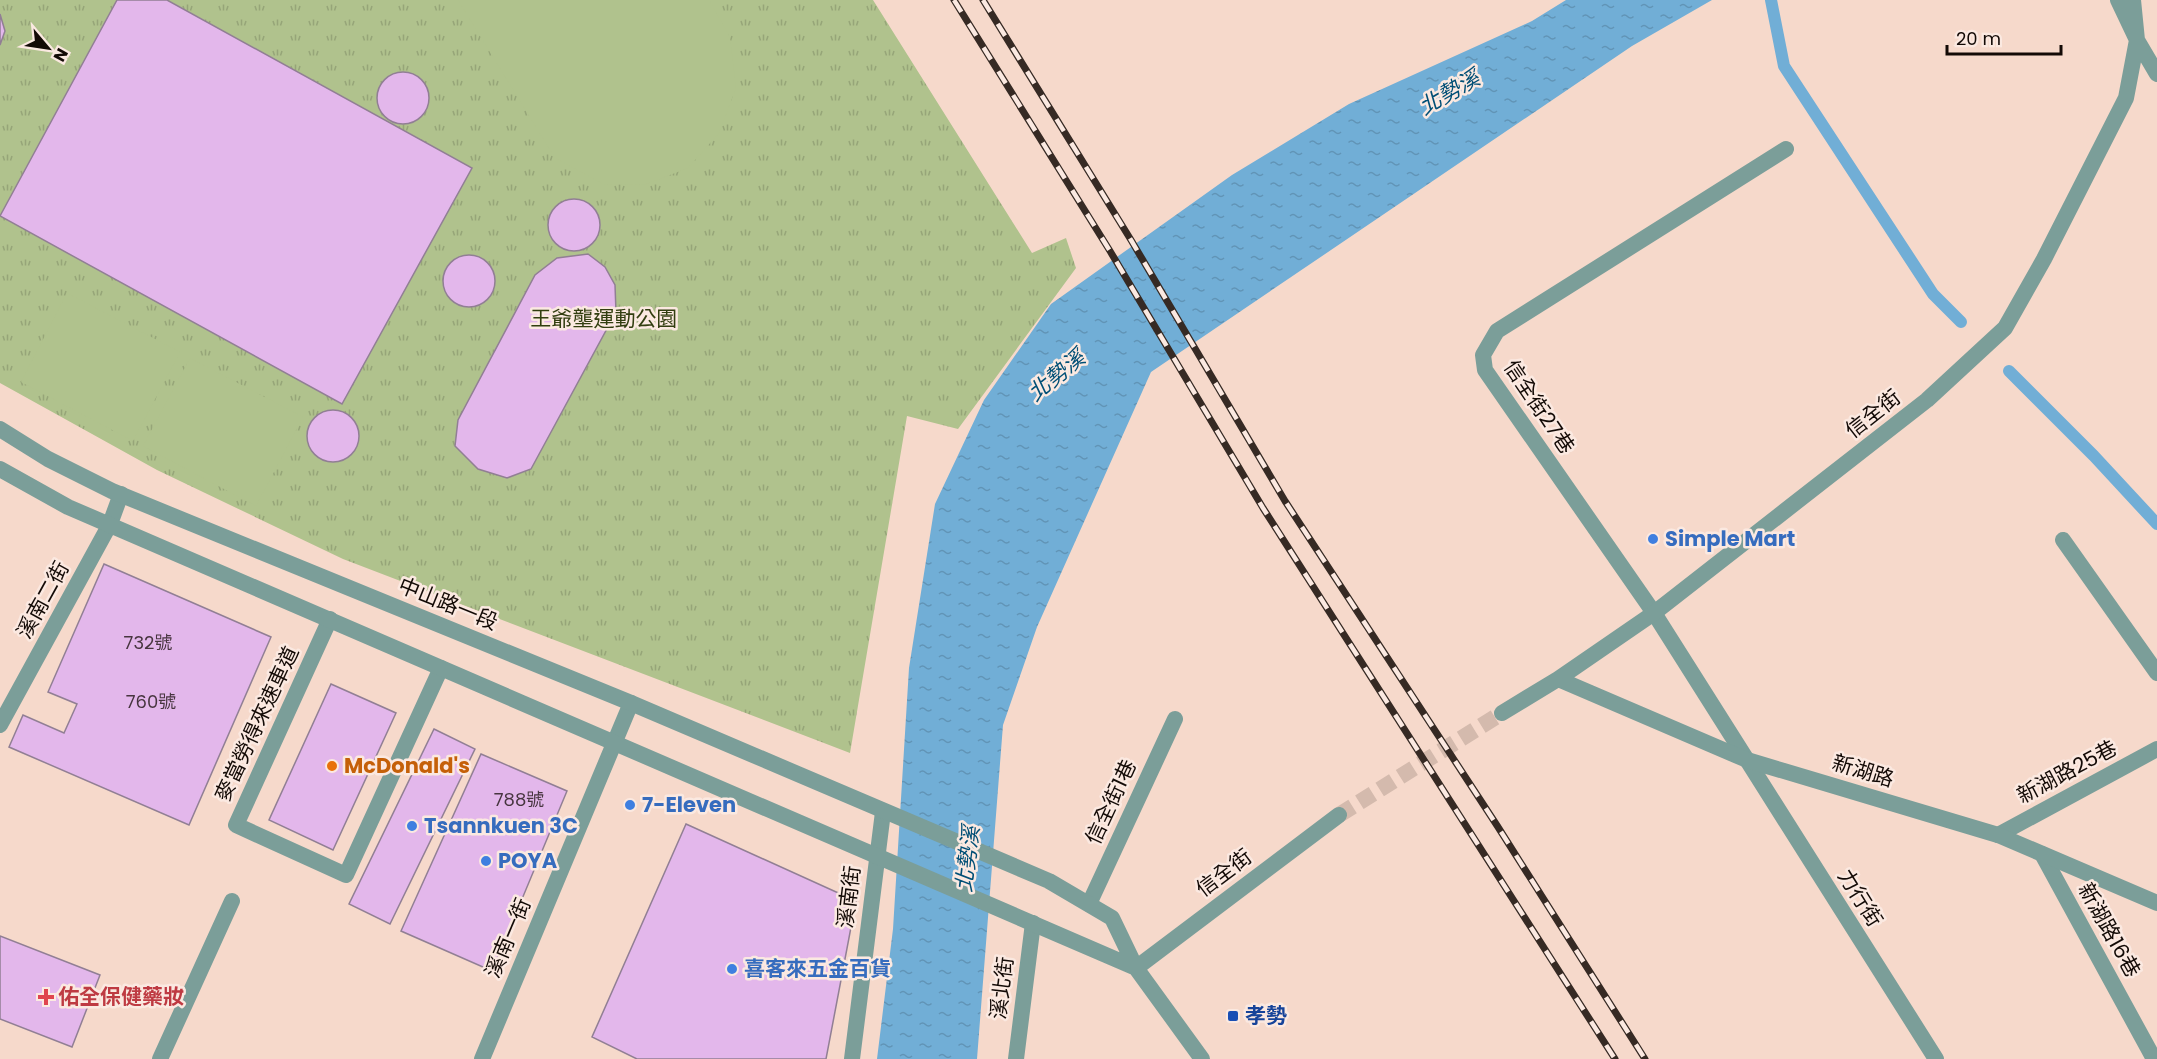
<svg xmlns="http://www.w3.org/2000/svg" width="2157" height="1059" viewBox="0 0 2157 1059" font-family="Poppins,'Noto Sans TC',sans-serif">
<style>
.park{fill:url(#park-tufts)}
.pitch{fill:#b0c28d}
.water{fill:url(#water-ripples)}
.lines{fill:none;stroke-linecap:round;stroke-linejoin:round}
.stream{stroke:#71aed6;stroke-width:12}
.building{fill:#e3b7eb;stroke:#917f94;stroke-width:1.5}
.tertiary-tunnel{stroke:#d4baad;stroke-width:16;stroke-dasharray:16 8;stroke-linecap:butt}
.service{stroke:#7b9e99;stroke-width:16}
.minor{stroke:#7b9e99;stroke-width:16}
.tertiary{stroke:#7b9e99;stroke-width:16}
.rail-casing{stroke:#362a24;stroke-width:7}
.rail{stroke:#fbe9e1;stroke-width:4.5;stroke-dasharray:14;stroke-linecap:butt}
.shop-dot{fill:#3f7fe0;stroke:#fbe9e1;stroke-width:2}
.food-dot{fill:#e8710a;stroke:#fbe9e1;stroke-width:2}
.health-dot{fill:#e0444e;stroke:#fbe9e1;stroke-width:2}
.transit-dot{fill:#1a4fb4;stroke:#fbe9e1;stroke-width:2}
.labels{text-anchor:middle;stroke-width:5;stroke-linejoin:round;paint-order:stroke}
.number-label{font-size:18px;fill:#47353f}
.park-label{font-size:21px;fill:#323e10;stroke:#fbe9e1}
.street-label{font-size:21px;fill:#130a06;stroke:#fbe9e1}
.shop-label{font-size:21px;font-weight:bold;fill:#366cbe;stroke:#fbe9e1;text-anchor:start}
.food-label{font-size:21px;font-weight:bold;fill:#c56008;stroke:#fbe9e1;text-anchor:start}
.health-label{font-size:21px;font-weight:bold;fill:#be3a42;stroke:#fbe9e1;text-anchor:start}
.transit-label{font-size:21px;font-weight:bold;fill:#164399;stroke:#fbe9e1;text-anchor:start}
.water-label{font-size:22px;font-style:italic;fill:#004f76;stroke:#fbe9e1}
</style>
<defs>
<pattern id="park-tufts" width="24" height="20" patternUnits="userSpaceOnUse" patternTransform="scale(1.5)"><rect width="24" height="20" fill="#b0c28d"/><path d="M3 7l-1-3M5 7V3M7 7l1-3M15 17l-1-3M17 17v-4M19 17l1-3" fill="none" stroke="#96a578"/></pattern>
<pattern id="water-ripples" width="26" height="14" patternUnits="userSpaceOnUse" patternTransform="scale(1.5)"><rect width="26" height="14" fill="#71aed6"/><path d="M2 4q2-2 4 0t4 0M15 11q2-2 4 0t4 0" fill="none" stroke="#6194b6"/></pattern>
</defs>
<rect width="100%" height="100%" fill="#f6d9cb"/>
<path class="park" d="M 0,0 L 873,0 L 1032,253 L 1066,238 L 1076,268 L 958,429 L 907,416 L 850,753 L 343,559 L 157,470 L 0,383 Z"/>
<path class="pitch" d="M 458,0 L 709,0 L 730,37 L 736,88 L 719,133 L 688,168 L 644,185 L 603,184 L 555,158 Z
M 67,293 L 180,352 L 133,441 L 21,382 Z
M 190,358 L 303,417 L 256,506 L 143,446 Z"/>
<path class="water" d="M 1566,0 L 1712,0 L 1632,46 L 1151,372 L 1037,627 L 1003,725 L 977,1059 L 877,1059 L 893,929 L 909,668 L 935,504 L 984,400 L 1051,304 L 1232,175 L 1349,104 L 1532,21 Z"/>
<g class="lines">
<path class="stream" d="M 1771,0 L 1784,66 L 1933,294 L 1961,322
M 2009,371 L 2094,456 L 2157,524"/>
</g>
<path class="building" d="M 117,0 L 167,0 L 472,168 L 342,404 L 0,216 Z
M 0,14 L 5,31 L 0,45 Z
M377 98a26 26 0 1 1 52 0a26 26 0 1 1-52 0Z
M548 225a26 26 0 1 1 52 0a26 26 0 1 1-52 0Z
M 588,254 L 605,267 L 615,285 L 616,312 L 531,469 L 507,478 L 478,469 L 455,446 L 458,420 L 535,275 L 557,258 Z
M443 281a26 26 0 1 1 52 0a26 26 0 1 1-52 0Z
M307 436a26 26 0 1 1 52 0a26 26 0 1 1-52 0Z
M 104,564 L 271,637 L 189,825 L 9,747 L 23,715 L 64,733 L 77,704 L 48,692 Z
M 331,684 L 396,713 L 333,850 L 269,820 Z
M 434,729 L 475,749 L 390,924 L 349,904 Z
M 481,754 L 567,791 L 492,971 L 401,931 Z
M 686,824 L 856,901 L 826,1059 L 637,1059 L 592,1037 Z
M 0,936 L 100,975 L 72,1047 L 0,1019 Z"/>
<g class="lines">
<path class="tertiary-tunnel" d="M 1339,815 L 1502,713"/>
<path class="service" d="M 2063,540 L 2157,673
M 330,619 L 236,825 L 346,875 L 441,668
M 1747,760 L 1654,613 L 1485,370 L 1483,355 L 1497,331 L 1786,149
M 1998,835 L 2157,749
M 2042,854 L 2154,1059
M 1089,904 L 1175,719"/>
<path class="minor" d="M 0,725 L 110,524 L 121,494
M 1747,760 L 1936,1059
M 160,1059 L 232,901
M 482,1059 L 631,703
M 852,1059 L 883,812
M 1016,1059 L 1033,923"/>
<path class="tertiary" d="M 2118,0 L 2137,40 L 2157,74
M 0,429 L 48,459 L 112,491 L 631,703 L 1049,881 L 1112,918 L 1136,968 L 1202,1059
M 0,469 L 68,507 L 1136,968
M 1558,679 L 1747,760 L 1998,835 L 2157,903
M 1502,713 L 1558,679 L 1654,613 L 1927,400 L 2005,328 L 2044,259 L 2126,98 L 2137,40 L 2133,0
M 1136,968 L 1339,815"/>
<defs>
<path id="rail" d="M 954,0 L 1110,251 L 1263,508 L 1615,1059
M 983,0 L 1131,240 L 1285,501 L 1498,827 L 1645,1059"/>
</defs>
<use href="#rail" class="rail-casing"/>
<use href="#rail" class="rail"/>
</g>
<g class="shop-dot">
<circle cx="1653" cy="539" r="6"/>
<circle cx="630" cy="805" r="6"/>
<circle cx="412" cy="826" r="6"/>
<circle cx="486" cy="861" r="6"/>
<circle cx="732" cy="969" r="6"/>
</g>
<circle class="food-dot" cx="332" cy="766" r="6"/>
<path class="health-dot" d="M43 988h6v6h6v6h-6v6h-6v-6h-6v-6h6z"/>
<rect class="transit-dot" x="1227" y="1010" width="12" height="12" rx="3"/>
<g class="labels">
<g class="number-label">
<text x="148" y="649">732號</text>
<text x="151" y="708">760號</text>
<text x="519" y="806">788號</text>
</g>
<g class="park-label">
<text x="604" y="326">王爺壟運動公園</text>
</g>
<g class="street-label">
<text transform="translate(1539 407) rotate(56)" y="7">信全街27巷</text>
<text transform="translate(1873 414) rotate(-38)" y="7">信全街</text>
<text transform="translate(43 600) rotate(-61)" y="7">溪南二街</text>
<text transform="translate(448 604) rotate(22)" y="7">中山路一段</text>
<text transform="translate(257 724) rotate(-65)" y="7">麥當勞得來速車道</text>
<text transform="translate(1863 771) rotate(17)" y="7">新湖路</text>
<text transform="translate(2067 772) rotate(-28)" y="7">新湖路25巷</text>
<text transform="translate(1111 802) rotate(-65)" y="7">信全街1巷</text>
<text transform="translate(1224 873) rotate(-37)" y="7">信全街</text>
<text transform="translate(849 897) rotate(-83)" y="7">溪南街</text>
<text transform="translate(1860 898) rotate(58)" y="7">力行街</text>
<text transform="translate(2109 930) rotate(61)" y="7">新湖路16巷</text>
<text transform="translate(508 938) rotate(-67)" y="7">溪南一街</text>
<text transform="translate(1002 988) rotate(-83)" y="7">溪北街</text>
</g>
<g class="shop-label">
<text x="1665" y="546">Simple Mart</text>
<text x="642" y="812">7-Eleven</text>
<text x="424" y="833">Tsannkuen 3C</text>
<text x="498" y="868">POYA</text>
<text x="744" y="976">喜客來五金百貨</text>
</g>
<g class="food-label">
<text x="344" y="773">McDonald's</text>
</g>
<g class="health-label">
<text x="58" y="1004">佑全保健藥妝</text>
</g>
<g class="transit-label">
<text x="1245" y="1023">孝勢</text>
</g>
<g class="water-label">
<text transform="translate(1449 92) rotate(-30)" y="8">北勢溪</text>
<text transform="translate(1056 375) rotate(-39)" y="8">北勢溪</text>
<text transform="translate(967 859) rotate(-83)" y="8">北勢溪</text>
</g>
</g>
<g transform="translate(48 48) rotate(119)" stroke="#fbe9e1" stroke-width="4.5" paint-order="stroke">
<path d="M0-4.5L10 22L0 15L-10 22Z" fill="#130a06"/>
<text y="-9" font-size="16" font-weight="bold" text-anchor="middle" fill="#130a06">N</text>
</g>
<path d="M1947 45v9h114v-9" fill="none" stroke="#130a06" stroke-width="3"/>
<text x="1956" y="45" font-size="18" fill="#130a06" stroke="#fbe9e1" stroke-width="4.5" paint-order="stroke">20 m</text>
</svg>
